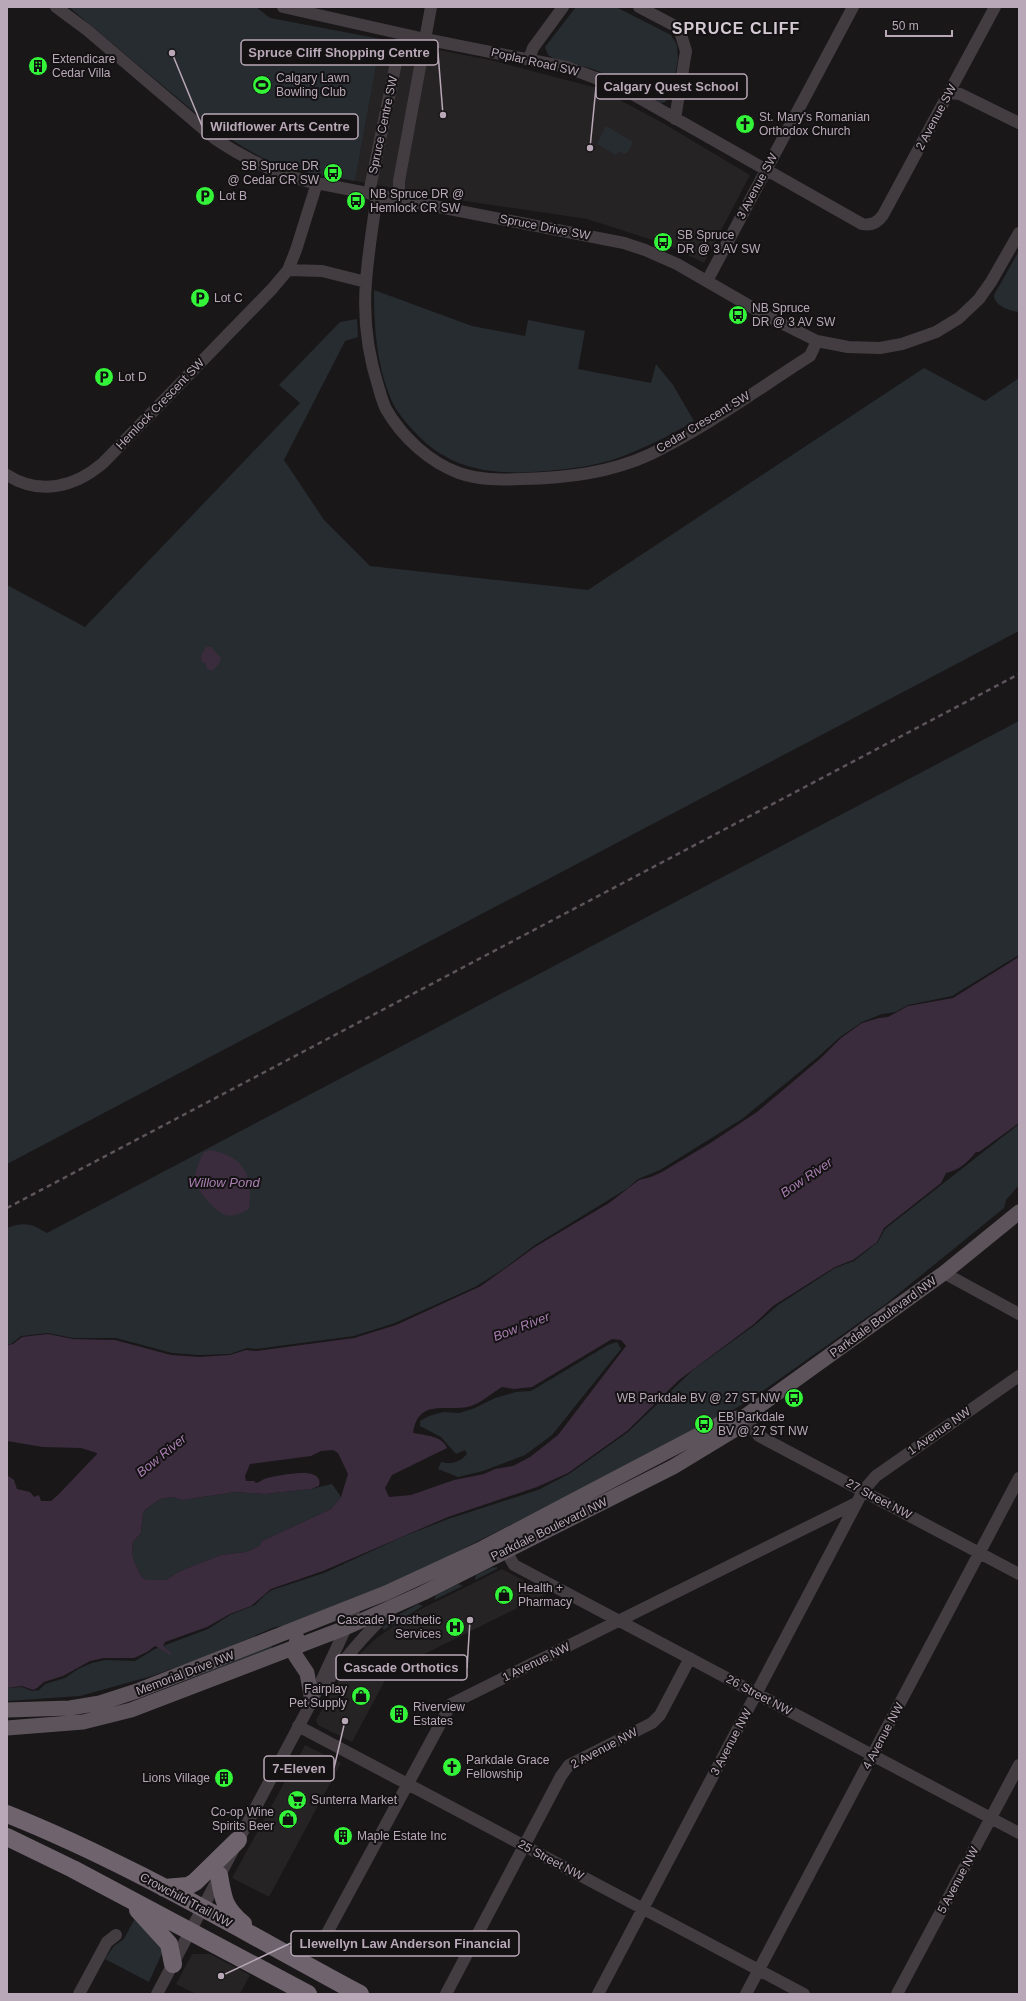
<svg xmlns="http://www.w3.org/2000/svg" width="1026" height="2001" viewBox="0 0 1026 2001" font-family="Helvetica,sans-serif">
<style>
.built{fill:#262325}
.green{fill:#272c31}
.water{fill:#3a2c3d;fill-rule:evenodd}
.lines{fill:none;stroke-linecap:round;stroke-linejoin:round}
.minor{stroke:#433d41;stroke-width:12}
.major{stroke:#5d545b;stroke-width:15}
.highway{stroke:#6f646e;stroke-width:18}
.rail{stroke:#5d545c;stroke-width:2.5;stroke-dasharray:5 4;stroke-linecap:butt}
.labels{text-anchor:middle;stroke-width:4;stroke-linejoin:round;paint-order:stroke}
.poi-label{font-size:12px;fill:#b9a9b8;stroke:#141213;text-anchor:start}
.street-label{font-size:12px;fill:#b9a9b8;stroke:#141213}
.water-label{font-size:13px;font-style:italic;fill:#ab7fb4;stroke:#141213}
.district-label{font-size:16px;font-weight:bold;letter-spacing:1px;fill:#d5cad4;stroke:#141213}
.leader{fill:none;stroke:#b9a9b8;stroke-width:1.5}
.callout-dot{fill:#b9a9b8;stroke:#141213;stroke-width:1.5}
.callout{fill:#141213;stroke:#b9a9b8;stroke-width:1.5}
.callout-label{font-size:13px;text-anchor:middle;font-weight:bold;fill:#b9a9b8}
</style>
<rect width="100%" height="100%" fill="#191718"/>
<path class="built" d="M 381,39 L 490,60 L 597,88 L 661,122 L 750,175 L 704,263 L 668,245 L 587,219 L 465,201 L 355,181 Z
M 502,1569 L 548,1593 L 390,1671 L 352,1742 L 318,1725 L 316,1720 L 339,1680 L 355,1659 L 373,1641 L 396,1624 L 421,1609 Z
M 305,1745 L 341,1763 L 269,1897 L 232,1878 Z
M 192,1954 L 210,1954 L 250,1975 L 240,1994 L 196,1994 L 176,1984 Z"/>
<path class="green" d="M 69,7 L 256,7 L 270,18 L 381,39 L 355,181 C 333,177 308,174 285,167 C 255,157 230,139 205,121 Z
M 576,7 L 616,7 L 671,35 L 677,45 L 678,59 L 671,95 L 665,102 L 657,104 L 625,83 L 593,69 L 553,58 L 548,55 L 545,47 Z
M 606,126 L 633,142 L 628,152 L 624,154 L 619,151 L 616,155 L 597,144 Z
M 1019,251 L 1019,312 C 1010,311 994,306 994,295 Z
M 374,290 L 472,326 L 525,336 L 528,320 L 585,331 L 578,369 L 651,383 L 656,364 L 673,385 L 694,421 C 669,436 645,448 618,458 C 598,465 577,468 556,470 C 500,476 451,474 412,429 C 403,419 393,407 389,394 C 376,361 374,324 374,290 Z
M 357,319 L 358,337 L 345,341 L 284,460 L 324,520 L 370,566 L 588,590 L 924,368 L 985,401 L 1019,378 L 1019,631 L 7,1164 L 7,585 L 85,627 L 300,403 L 279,385 L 340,322 Z
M 1019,721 L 1019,955 L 952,996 L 908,1005 L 895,1012 L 882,1014 L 862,1022 L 840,1037 L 819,1056 L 742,1119 L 660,1170 L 638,1179 L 628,1188 L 535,1245 L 502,1270 L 475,1287 L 395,1323 L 354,1336 L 256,1349 L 247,1348 L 230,1354 L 199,1355 L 172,1353 L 116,1338 L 73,1338 L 48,1333 L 21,1336 L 11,1344 L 7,1344 L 7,1228 C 23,1221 33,1224 47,1233 Z
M 1019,1124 L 1019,1185 L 1006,1200 L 1004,1208 L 887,1303 L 750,1400 L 701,1428 L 449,1556 L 367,1595 L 289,1625 L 275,1627 L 210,1655 L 152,1676 L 80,1696 L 7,1701 L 7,1688 L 22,1687 L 32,1691 L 39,1690 L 45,1684 L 65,1678 L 78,1669 L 92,1663 L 105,1660 L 135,1661 L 155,1649 L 208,1629 L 230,1615 L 255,1605 L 265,1595 L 272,1590 L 324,1573 L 402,1537 L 448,1519 L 538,1490 L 569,1474 L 628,1432 L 694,1369 L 755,1325 L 778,1305 L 835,1268 L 854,1261 L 878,1242 L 885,1229 Z
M 617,1342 L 621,1349 L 552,1435 L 525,1455 L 483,1471 L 458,1477 L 438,1469 L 441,1462 C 452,1465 460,1462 467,1454 L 465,1450 L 456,1454 L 441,1437 L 420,1426 L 420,1421 L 429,1416 L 443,1412 L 459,1413 L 475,1408 L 495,1398 L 516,1392 L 531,1391 L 608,1345 Z
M 332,1484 L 341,1497 L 331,1509 L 262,1541 L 259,1546 L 246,1552 L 221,1555 L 180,1571 L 166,1580 L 147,1580 L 142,1578 L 134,1561 L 132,1552 L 133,1542 L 141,1533 L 143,1513 L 146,1509 L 160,1499 L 172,1497 L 183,1500 L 235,1492 L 265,1494 L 311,1489 Z
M 497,1567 L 497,1569 L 475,1580 L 476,1575 L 491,1568 Z
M 458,1584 L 463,1586 L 434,1600 L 436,1595 Z
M 418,1604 L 423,1606 L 384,1630 L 382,1627 L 400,1614 Z
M 271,1644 L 272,1649 L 121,1704 Z
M 134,1920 L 153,1930 L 163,1951 L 149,1982 L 105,1959 L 114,1946 L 124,1939 Z"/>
<path class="water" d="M 206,647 L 211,647 L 221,658 L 219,664 L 212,671 L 207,669 L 206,664 L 202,662 L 201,656 Z
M 1019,957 L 1019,1123 L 979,1152 L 976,1152 C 967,1163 959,1170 946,1173 L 941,1183 L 884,1228 L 877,1242 L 853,1260 L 835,1267 L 773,1306 L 754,1324 L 679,1380 L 627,1431 L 568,1473 L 537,1487 L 448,1517 L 323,1571 L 271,1589 L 251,1606 L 230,1614 L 207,1627 L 165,1642 L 163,1646 L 171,1653 L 171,1655 L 155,1646 L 147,1652 L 134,1658 L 104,1658 L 90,1661 L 63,1676 L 44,1682 L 37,1688 L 33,1690 L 22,1686 L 7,1688 L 7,1475 L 14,1480 L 17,1489 L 30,1492 L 34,1497 L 39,1495 L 41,1501 L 51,1501 L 59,1494 L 97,1454 L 97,1453 L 81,1448 L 43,1447 L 7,1441 L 7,1345 L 13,1344 L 22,1337 L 48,1334 L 73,1339 L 115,1340 L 171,1355 L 199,1357 L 230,1355 L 246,1350 L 256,1351 L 354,1338 L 396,1325 L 481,1286 L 535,1247 L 609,1203 L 639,1180 L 651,1177 L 662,1172 L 712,1142 L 757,1112 L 821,1058 L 841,1038 L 862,1023 L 879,1018 L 888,1017 L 908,1006 L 953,998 ZM 612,1339 L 621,1340 L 626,1346 L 623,1350 L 558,1435 L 530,1457 L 513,1466 L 495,1469 L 484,1474 L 454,1480 L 411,1495 L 389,1497 L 385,1488 L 392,1475 L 447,1448 C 443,1436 424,1435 413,1433 C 418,1397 448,1413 471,1406 C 481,1403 493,1392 502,1387 L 514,1389 L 532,1387 ZM 333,1450 L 338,1453 L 348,1474 L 341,1497 L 331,1509 L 262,1541 L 259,1546 L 246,1552 L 221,1555 L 180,1571 L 166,1580 L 148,1580 L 142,1578 L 134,1561 L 132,1552 L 133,1542 L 141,1533 L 143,1513 L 146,1509 L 160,1499 L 172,1497 L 183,1500 L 235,1492 L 265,1494 L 311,1489 L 319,1486 C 325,1464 277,1476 267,1478 C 263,1479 260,1482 256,1483 L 254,1481 L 246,1481 L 245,1476 L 250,1464 L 311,1456 L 321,1451 Z
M 211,1150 C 245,1157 253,1176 249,1209 C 241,1213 235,1217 226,1215 C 216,1213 198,1192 196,1182 C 194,1172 199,1161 204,1152 Z"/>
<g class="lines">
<path class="minor" d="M 56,7 L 87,30 L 214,138 C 243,158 272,172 306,181 L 624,243 L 645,250 L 677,264 L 767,316 L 817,341 L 848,347 L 880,348 L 902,344 L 936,332 L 959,318 L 979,299 L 991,282 L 1019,233
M 283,7 L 425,39 L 566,67 L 620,87 L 862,224 C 871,226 878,222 883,215 L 995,7
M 639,7 L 679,28 L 686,51 L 675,119
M 529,59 L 533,48 L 563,7
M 949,93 L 960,94 L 1019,123
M 369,193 L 402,34
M 377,195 C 373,224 368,253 366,282 C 363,318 368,355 379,389 C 381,396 383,403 386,409 C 402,437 429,462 459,473 C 479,480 500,480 521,479 C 567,478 610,473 651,454 C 707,427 758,389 810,356 L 817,341
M 399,199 L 399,181 L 431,7
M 288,270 L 322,271 L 366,282
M 707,281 L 853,7
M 7,475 C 40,496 75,487 103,463 L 272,289 L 288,270 L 296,250 L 317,183
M 944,1273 L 1019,1314
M 744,1417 L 759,1436 L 1019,1574
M 506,1551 L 514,1565 L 1019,1833
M 321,1689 C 343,1662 364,1634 390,1611
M 298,1726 L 804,1994
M 326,1935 L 451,1704 L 856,1503
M 79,1994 L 107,1942 L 116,1935
M 157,1994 L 312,1701 L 356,1606
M 446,1994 L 561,1776 L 569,1765 L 652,1723 L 660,1715 L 690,1658
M 598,1994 L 863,1491 L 876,1476 L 1019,1376
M 746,1994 L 1019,1478
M 897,1994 L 1019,1765"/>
<path class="major" d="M 297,1638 L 295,1655 L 307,1673 L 312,1701
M 7,1710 L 70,1708 L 100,1703 L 137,1691 L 386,1593 L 483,1548 L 727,1420 L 744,1417
M 7,1728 L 83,1722 L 131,1710 L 345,1628 L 423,1593 L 673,1467 L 734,1430 L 744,1417 L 944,1273 L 1019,1212"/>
<path class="highway" d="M 7,1814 C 130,1863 244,1932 360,1994
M 7,1837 L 73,1869 L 308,1994
M 219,1875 C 223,1899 224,1908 243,1924
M 164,1888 L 188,1886 L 195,1882 L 238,1840
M 138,1910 L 169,1944 L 173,1964"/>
<path class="rail" d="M 7,1208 L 1019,674"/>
</g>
<defs>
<symbol id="building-disc" viewBox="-11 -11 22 22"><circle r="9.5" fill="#34f43a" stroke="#141213"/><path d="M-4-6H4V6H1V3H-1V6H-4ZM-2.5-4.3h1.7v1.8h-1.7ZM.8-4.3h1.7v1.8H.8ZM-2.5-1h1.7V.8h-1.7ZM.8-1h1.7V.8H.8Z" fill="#111"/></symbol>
<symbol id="stadium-disc" viewBox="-11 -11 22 22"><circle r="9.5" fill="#34f43a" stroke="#141213"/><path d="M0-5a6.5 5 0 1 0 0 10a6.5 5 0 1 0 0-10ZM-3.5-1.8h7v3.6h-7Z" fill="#111"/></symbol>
<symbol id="church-disc" viewBox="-11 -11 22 22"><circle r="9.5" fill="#34f43a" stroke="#141213"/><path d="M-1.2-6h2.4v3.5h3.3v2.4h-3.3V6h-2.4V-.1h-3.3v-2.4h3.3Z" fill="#111"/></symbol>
<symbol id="bus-disc" viewBox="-11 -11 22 22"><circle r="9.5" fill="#34f43a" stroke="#141213"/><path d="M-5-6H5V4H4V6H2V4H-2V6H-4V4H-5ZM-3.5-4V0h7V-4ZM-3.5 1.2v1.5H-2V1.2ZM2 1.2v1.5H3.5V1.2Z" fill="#111"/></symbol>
<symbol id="parking-disc" viewBox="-11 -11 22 22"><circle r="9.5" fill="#34f43a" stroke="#141213"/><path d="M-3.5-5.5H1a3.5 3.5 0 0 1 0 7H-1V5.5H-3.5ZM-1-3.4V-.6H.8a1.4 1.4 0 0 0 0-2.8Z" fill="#111"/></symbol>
<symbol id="shop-disc" viewBox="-11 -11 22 22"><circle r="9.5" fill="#34f43a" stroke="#141213"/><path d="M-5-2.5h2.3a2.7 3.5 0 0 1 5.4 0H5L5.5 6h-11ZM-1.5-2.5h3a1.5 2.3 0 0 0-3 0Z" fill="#111"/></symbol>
<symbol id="hospital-disc" viewBox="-11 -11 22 22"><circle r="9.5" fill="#34f43a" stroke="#141213"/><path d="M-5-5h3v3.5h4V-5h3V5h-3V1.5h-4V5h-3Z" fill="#111"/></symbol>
<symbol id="supermarket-disc" viewBox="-11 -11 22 22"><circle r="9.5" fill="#34f43a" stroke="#141213"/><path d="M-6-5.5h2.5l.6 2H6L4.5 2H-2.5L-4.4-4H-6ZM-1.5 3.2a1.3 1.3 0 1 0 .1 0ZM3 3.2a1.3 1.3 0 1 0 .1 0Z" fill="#111"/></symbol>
</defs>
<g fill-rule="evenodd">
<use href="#building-disc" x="27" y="55" width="22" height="22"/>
<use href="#stadium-disc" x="251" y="74" width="22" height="22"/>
<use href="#church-disc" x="734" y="113" width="22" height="22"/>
<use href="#bus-disc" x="322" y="162" width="22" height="22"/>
<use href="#parking-disc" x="194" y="185" width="22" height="22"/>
<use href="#bus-disc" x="345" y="190" width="22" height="22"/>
<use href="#bus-disc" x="652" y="231" width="22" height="22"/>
<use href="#parking-disc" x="189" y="287" width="22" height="22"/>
<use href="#bus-disc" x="727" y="304" width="22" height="22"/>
<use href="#parking-disc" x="93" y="366" width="22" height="22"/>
<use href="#bus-disc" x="783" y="1387" width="22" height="22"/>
<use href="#bus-disc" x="693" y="1413" width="22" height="22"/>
<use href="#shop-disc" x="493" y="1584" width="22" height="22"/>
<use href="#hospital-disc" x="444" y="1616" width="22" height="22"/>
<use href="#shop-disc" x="350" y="1685" width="22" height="22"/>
<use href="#building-disc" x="388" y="1703" width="22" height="22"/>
<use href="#church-disc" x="441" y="1756" width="22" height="22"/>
<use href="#building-disc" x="213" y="1767" width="22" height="22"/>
<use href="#supermarket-disc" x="286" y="1789" width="22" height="22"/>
<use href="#shop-disc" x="277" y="1808" width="22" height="22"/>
<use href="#building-disc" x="332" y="1825" width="22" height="22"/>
</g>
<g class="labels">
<g class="poi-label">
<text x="52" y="63">Extendicare<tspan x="52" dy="14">Cedar Villa</tspan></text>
<text x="276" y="82">Calgary Lawn<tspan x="276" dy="14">Bowling Club</tspan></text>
<text x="759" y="121">St. Mary's Romanian<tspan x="759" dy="14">Orthodox Church</tspan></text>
<text x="319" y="170" text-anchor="end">SB Spruce DR<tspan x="319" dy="14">@ Cedar CR SW</tspan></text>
<text x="370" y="198">NB Spruce DR @<tspan x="370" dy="14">Hemlock CR SW</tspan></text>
<text x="219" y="200">Lot B</text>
<text x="677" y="239">SB Spruce<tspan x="677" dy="14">DR @ 3 AV SW</tspan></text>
<text x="214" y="302">Lot C</text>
<text x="752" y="312">NB Spruce<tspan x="752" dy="14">DR @ 3 AV SW</tspan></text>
<text x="118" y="381">Lot D</text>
<text x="780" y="1402" text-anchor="end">WB Parkdale BV @ 27 ST NW</text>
<text x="718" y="1421">EB Parkdale<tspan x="718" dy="14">BV @ 27 ST NW</tspan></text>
<text x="518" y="1592">Health +<tspan x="518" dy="14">Pharmacy</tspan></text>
<text x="441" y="1624" text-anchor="end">Cascade Prosthetic<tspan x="441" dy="14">Services</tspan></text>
<text x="347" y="1693" text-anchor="end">Fairplay<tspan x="347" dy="14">Pet Supply</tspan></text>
<text x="413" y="1711">Riverview<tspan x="413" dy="14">Estates</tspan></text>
<text x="466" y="1764">Parkdale Grace<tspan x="466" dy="14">Fellowship</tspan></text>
<text x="210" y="1782" text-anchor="end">Lions Village</text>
<text x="311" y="1804">Sunterra Market</text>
<text x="274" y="1816" text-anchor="end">Co-op Wine<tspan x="274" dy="14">Spirits Beer</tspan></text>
<text x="357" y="1840">Maple Estate Inc</text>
</g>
<g class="street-label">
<text transform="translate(535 62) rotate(13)" y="4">Poplar Road SW</text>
<text transform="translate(936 117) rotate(-62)" y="4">2 Avenue SW</text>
<text transform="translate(383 125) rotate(-78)" y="4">Spruce Centre SW</text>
<text transform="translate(757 186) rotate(-62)" y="4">3 Avenue SW</text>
<text transform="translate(545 227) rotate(11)" y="4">Spruce Drive SW</text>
<text transform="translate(160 404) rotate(-46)" y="4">Hemlock Crescent SW</text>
<text transform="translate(703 422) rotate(-31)" y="4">Cedar Crescent SW</text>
<text transform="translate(883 1317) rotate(-36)" y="4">Parkdale Boulevard NW</text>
<text transform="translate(939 1431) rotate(-35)" y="4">1 Avenue NW</text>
<text transform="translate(879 1499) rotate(28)" y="4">27 Street NW</text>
<text transform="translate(549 1529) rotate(-26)" y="4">Parkdale Boulevard NW</text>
<text transform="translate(536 1662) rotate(-26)" y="4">1 Avenue NW</text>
<text transform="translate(185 1673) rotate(-21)" y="4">Memorial Drive NW</text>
<text transform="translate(759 1695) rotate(28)" y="4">26 Street NW</text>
<text transform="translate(883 1736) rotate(-62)" y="4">4 Avenue NW</text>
<text transform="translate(731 1742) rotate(-62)" y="4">3 Avenue NW</text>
<text transform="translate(604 1748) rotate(-28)" y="4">2 Avenue NW</text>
<text transform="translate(551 1860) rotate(28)" y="4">25 Street NW</text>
<text transform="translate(958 1880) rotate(-62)" y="4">5 Avenue NW</text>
<text transform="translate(186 1900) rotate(28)" y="4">Crowchild Trail NW</text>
</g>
<g class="water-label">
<text transform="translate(806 1177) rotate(-34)" y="5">Bow River</text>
<text x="224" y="1187">Willow Pond</text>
<text transform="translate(521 1326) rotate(-21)" y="5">Bow River</text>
<text transform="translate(161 1455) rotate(-39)" y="5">Bow River</text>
</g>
<g class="district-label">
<text x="736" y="34">SPRUCE CLIFF</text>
</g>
</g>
<path class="leader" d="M443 115L438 53M590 148L596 87M172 53L202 126M470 1620L467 1668M345 1721L334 1768M221 1976L291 1943"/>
<g class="callout-dot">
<circle cx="443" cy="115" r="4"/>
<circle cx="590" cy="148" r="4"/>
<circle cx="172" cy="53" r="4"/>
<circle cx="470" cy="1620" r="4"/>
<circle cx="345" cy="1721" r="4"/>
<circle cx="221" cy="1976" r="4"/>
</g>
<g class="callout">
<rect x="241" y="40" width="197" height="25" rx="4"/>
<rect x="596" y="74" width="151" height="25" rx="4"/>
<rect x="202" y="114" width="156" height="25" rx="4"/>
<rect x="336" y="1655" width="131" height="25" rx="4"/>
<rect x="264" y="1756" width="70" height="25" rx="4"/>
<rect x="291" y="1931" width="228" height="25" rx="4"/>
</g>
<g class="callout-label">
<text x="339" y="57">Spruce Cliff Shopping Centre</text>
<text x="671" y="91">Calgary Quest School</text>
<text x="280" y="131">Wildflower Arts Centre</text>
<text x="401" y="1672">Cascade Orthotics</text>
<text x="299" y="1773">7-Eleven</text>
<text x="405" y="1948">Llewellyn Law Anderson Financial</text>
</g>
<rect width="1026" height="2001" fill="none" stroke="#b9a9b8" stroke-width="16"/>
<path d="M886 30v6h66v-6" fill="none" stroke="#b9a9b8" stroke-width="2"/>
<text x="892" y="30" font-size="12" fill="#b9a9b8" stroke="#141213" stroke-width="3" paint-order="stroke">50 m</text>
</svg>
